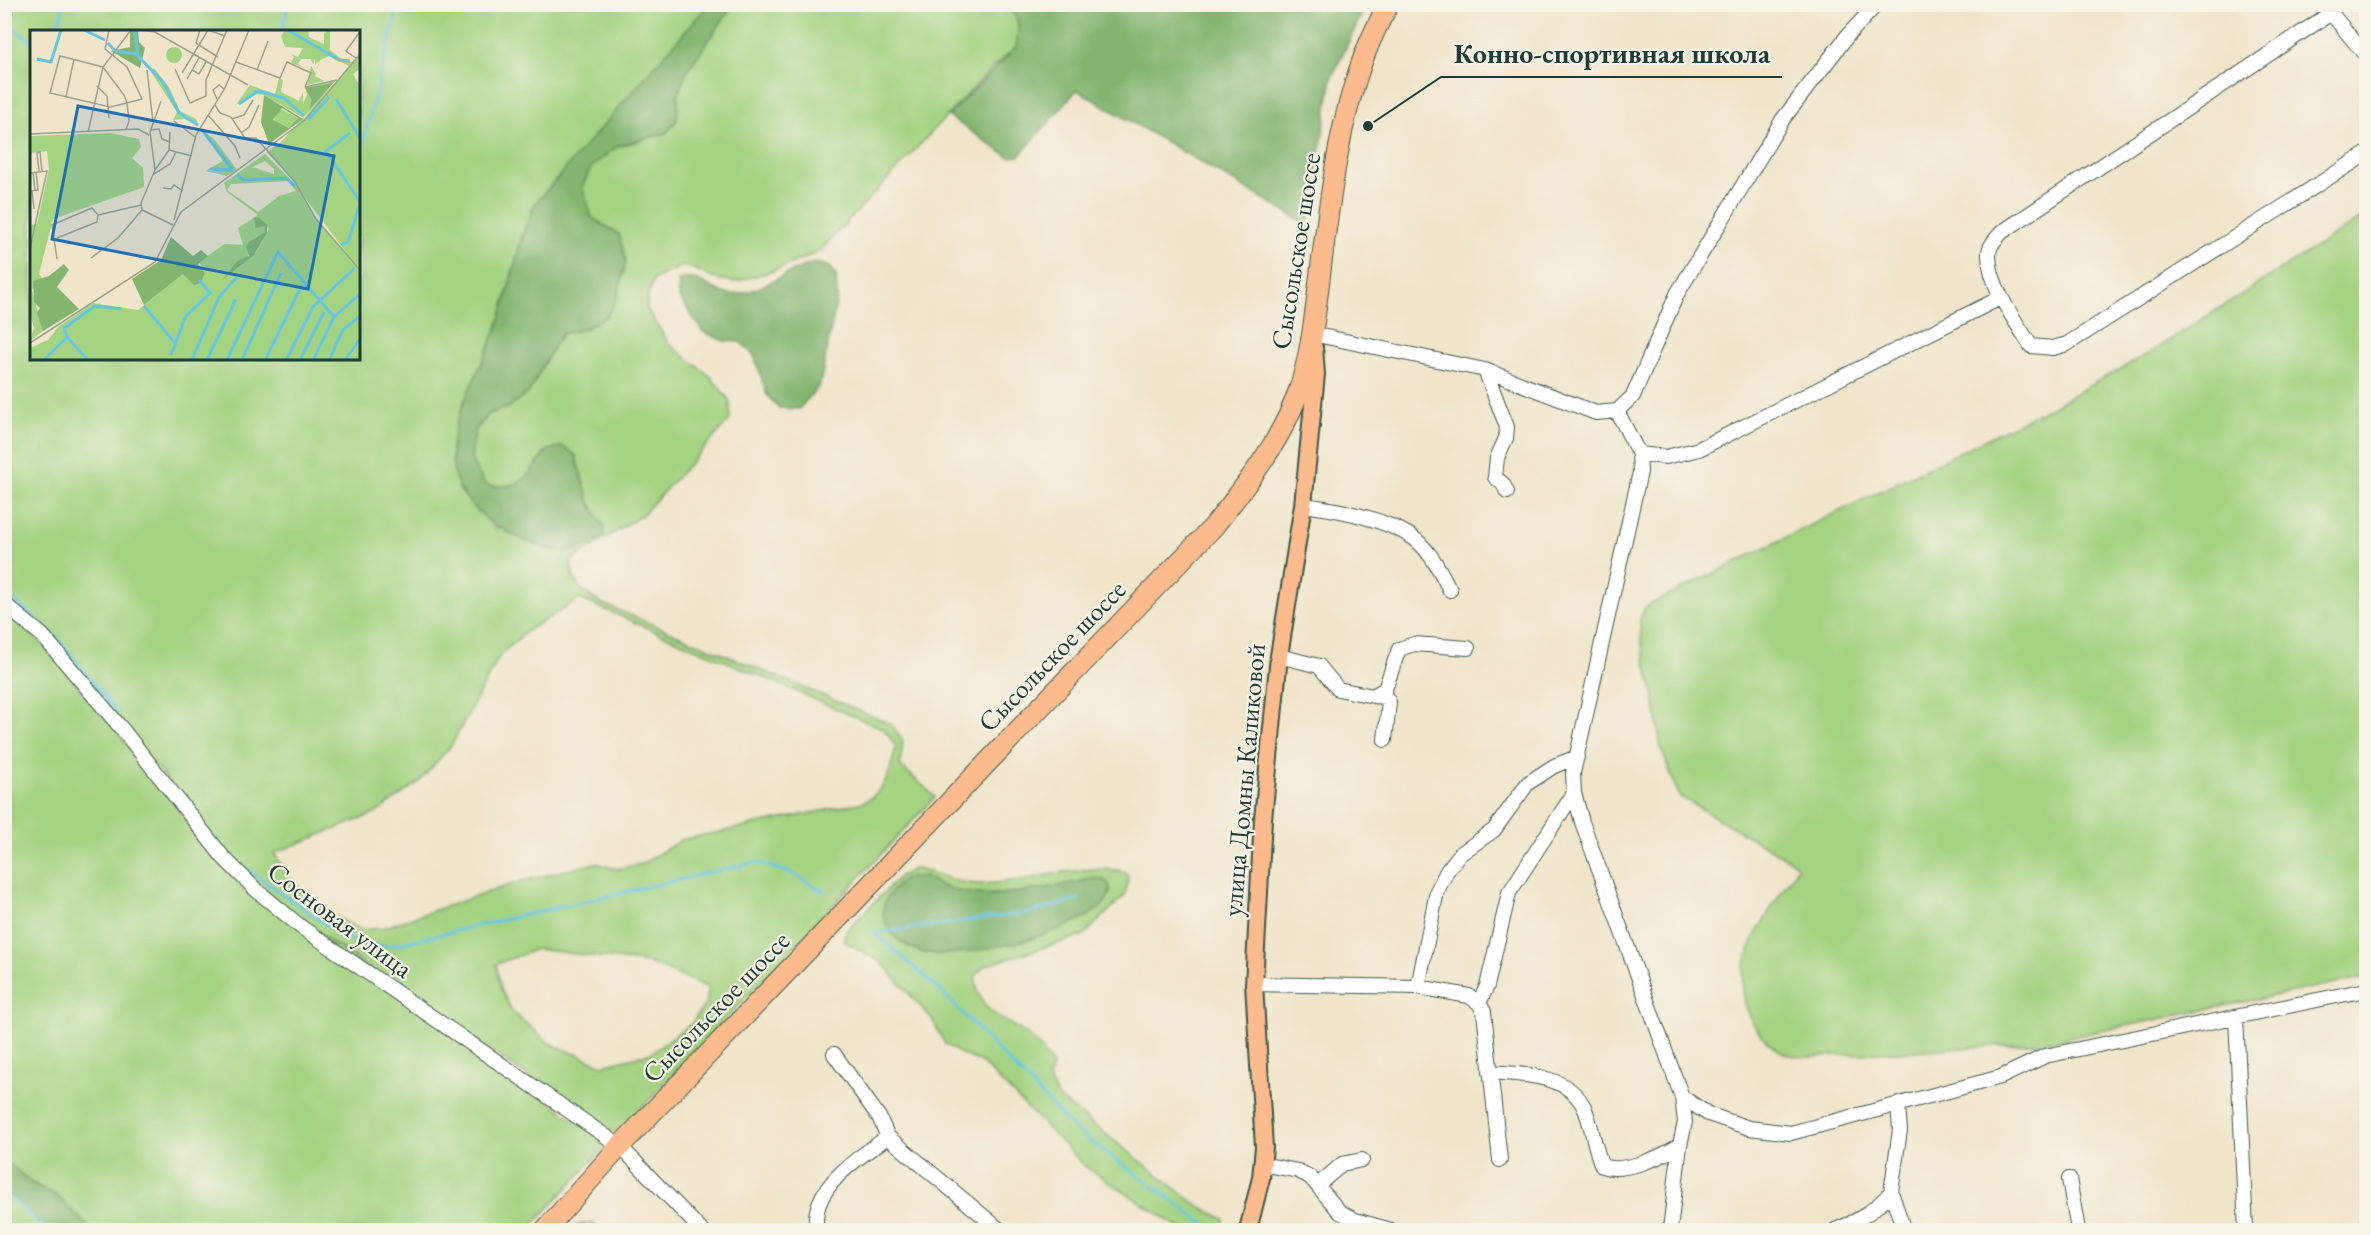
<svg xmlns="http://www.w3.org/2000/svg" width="2371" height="1235" viewBox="0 0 2371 1235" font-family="'EB Garamond',serif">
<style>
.green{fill:#a4d381;stroke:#62885a;stroke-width:1.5;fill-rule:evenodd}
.forest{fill:#83b56f;stroke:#517952;stroke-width:1.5}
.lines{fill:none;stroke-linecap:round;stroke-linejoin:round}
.stream{stroke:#66c5e4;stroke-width:3}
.minor-casing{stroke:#3e564a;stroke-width:16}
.major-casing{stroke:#3e564a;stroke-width:20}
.highway-casing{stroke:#3e564a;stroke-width:22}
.minor{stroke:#fff;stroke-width:14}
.major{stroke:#fbbb8d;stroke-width:16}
.highway{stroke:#fbbb8d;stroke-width:20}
.labels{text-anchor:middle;stroke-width:4.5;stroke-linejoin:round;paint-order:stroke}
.street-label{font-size:27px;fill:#1f3d34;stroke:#f7f3e8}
.inset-river{fill:none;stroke:#66c5e4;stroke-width:3}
.inset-road{fill:none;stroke:#9ca28e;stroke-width:1.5}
.view{fill:#1f6fb2;fill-opacity:0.15;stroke:#1f6fb2;stroke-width:3}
.inset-edge{fill:none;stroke:#1f3d34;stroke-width:3}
.leader{fill:none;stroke:#1f3d34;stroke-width:2}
.callout-dot{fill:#1f3d34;stroke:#f7f3e8;stroke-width:2}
.callout-label{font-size:28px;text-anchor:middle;font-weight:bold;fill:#1f3d34;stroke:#f7f3e8;stroke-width:4.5;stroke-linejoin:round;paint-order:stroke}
</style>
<rect width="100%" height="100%" fill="#f7f3e8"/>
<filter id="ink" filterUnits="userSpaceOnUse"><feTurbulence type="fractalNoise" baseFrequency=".0167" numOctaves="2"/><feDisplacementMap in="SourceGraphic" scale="12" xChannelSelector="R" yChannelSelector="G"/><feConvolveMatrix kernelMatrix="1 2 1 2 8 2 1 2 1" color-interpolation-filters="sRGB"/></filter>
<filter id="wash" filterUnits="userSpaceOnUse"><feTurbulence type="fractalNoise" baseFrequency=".008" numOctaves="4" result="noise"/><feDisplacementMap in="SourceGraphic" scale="24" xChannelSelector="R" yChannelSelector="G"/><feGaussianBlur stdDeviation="1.35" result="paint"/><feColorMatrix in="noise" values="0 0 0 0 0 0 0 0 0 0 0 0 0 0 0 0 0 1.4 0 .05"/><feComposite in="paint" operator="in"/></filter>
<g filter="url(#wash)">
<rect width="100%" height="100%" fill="#f0e5ca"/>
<path class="green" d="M 1005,4 C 1021,15 1019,30 1016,47 L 992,68 L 819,252 L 773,271 L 734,282 L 712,278 L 694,269 L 682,266 L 654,279 L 648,295 L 647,309 L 669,344 L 710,376 L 730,401 L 730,420 L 642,515 L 572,560 C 568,581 584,594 601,603 L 891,724 L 903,741 L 900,765 L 935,797 L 619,1132 L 605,1129 L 304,923 L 258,885 L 227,854 L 47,633 L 5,597 L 5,5 L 708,5 L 524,228 L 500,321 L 457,423 L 451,447 L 460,491 L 495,528 L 604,527 L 589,501 L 575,454 L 546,451 C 530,476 518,492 485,485 L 471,460 L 475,431 L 489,414 L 509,407 L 529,392 L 553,347 L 563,333 L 582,330 L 619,234 L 592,218 L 582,187 L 591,167 L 618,146 L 666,133 L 677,120 L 678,95 L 685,74 L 733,5 ZM 32,32 L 358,32 L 358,358 L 32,358 ZM 580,599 L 884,729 L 896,746 C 890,771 888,789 864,802 L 681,840 L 642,864 L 616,869 L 596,863 L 522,881 L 382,928 L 361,930 L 323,910 L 289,878 L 274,853 L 376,813 L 419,782 L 451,746 L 500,655 L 528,630 ZM 537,949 L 649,963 L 707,987 L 707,1001 L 692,1023 L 651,1053 L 603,1065 L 549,1043 L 512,1011 L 501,989 L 496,964 Z
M 2366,215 L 2366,977 L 2041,1043 L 1809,1057 C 1784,1057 1770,1049 1756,1028 C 1719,969 1767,918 1797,868 L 1796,864 L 1679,796 L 1661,748 L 1654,697 L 1641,641 L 1640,620 L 1645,607 L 2049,408 L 2151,352 Z
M 4,611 L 39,640 L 118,733 L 219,861 L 599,1138 L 604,1148 L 528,1230 L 5,1230 Z
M 914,869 C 937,871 957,885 981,884 C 1029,883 1077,863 1125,871 L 1128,878 L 1125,895 L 1084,935 L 984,966 L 975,976 C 979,1018 1005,1016 1032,1039 C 1040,1046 1046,1055 1052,1065 L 1049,1080 L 1058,1097 L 1197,1205 L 1224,1219 L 1223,1230 L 1183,1230 L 1086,1167 L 981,1062 L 963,1055 L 945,1044 L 932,1019 L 881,962 L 843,941 L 847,930 L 900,876 ZM 926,876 C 957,902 1007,894 1044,889 L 1035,939 L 959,951 L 927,953 Z"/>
<path class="forest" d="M 708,5 L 733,5 L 685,74 L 678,95 L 677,120 L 666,133 L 618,146 L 591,167 L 582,187 L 592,218 L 619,234 L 626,262 L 617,298 L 607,316 L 582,330 L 563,333 L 553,347 L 529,392 L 509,407 L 489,414 L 475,431 L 471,460 L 485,485 C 518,492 530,476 546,451 L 562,446 L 575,454 L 589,501 L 604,527 L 604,536 C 573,558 554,553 519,538 C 501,530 489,522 475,508 C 418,453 482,377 500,319 C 512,281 518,242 534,205 Z
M 1005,5 L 1366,5 L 1332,77 L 1308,225 L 1077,90 L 1019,156 L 1009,157 L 948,116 L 1016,47 L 1019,26 L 1013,10 Z
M 815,263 L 827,266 L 836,275 L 837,298 L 820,385 L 799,409 L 779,408 L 767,395 L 754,355 L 740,342 L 724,341 L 703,332 L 679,297 L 678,280 C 705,273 713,297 736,294 C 764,291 787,269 815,263 Z
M 926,876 C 967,911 1048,887 1096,878 L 1108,882 L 1111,891 C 1108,896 1106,902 1102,906 C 1073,933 965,959 926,953 C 901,949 870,921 889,895 C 893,888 899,883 905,878 Z
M 5,1160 L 32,1183 L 56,1195 L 92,1230 L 45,1230 L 5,1189 Z
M 592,1223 L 603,1230 L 568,1230 L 581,1224 Z"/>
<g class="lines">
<path class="stream" d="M 4,21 L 32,42
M 59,24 L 64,4
M 282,32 L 288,4
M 358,163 L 399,4
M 4,591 L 61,642 L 117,713
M 244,867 L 344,937 L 365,944 L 389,946 L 756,862 L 793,874 L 825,892
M 875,933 L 941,991 L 1074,1129 L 1213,1230
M 875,933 L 1034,912 L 1079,899
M 4,1190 L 45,1230"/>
</g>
</g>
<g filter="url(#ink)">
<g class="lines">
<defs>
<path id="minor" d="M 2328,5 L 2331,13 L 2366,56
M 2331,13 L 2002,232 C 1996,239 1988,246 1989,256 C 1990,288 2015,320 2031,346 L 2053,348 L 2067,344 L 2366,154
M 1312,334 L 1485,370 L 1596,413 L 1617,411 L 1633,396 L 1677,294 L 1783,119 L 1848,35 L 1877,4
M 1485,370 L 1507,427 L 1506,438 L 1497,458 L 1495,477 L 1503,484 L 1507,492
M 1617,411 L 1639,454 L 1640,472 L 1573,773 L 1574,793 L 1582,822 L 1682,1097 L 1685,1122 L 1680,1145 L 1670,1230
M 1639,454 L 1666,457 L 1699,449 L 2000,298
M 1303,505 C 1336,509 1380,518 1409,535 C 1429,547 1440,571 1450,590
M 4,604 L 43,636 L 122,729 L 223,857 L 255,889 L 301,927 L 620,1146 L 701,1230
M 1279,656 L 1319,666 L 1338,689 L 1373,696 L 1385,689 L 1399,649 L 1414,644 L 1468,648
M 1373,696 L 1386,697 L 1389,702 L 1385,740
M 1254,984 L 1418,987 L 1469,996 L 1479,1003 L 1484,1012 L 1500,1160
M 1418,987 L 1437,891 L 1447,871 L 1460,854 L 1494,830 L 1528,783 L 1554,766 L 1577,757
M 1479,1003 L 1487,986 L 1509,893 L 1574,793
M 2236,1017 L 2246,1230
M 834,1054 L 879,1117 L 888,1137 L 1000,1230
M 1490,1072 C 1522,1075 1567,1073 1584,1107 C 1592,1124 1594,1147 1602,1166 C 1623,1174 1662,1157 1680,1145
M 1682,1097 L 1708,1114 L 1749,1128 L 1791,1133 L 2001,1077 L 2045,1056 L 2366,990
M 1898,1106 L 1900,1130 L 1891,1192 L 1904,1230
M 1262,1164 L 1298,1171 L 1310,1177 L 1340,1212 L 1355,1220 L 1391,1230
M 2069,1179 L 2078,1230
M 1318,1185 L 1342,1164 L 1362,1160
M 817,1230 C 808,1189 860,1156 888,1137
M 1835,1230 C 1859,1221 1874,1211 1891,1192"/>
<path id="major" d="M 1248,1230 L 1261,1178 L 1264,1147 L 1254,984 L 1263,819 L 1279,656 L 1303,505 L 1316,374 L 1314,347"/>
<path id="highway" d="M 545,1230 L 620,1146 L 1214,526 C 1247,484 1283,439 1300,387 C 1312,349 1316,307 1321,267 C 1332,181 1344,79 1389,4"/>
</defs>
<use href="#minor" class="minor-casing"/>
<use href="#major" class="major-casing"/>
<use href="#highway" class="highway-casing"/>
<use href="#minor" class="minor"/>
<use href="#major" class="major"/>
<use href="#highway" class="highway"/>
</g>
</g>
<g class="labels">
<g class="street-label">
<text transform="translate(1296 251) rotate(-81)" y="9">Сысольское шоссе</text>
<text transform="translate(1052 656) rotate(-46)" y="9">Сысольское шоссе</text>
<text transform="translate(1244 780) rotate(-85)" y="9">улица Домны Каликовой</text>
<text transform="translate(340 920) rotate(37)" y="9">Сосновая улица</text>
<text transform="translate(716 1007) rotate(-46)" y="9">Сысольское шоссе</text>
</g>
</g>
<g transform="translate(30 30)">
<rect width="330" height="330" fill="#f0e5ca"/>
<path d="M 255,0 L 278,0 L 279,7 L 294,14 L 294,3 L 300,0 L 300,20 L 314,31 L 322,32 L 319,36 L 299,26 L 290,30 L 285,46 L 294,51 L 277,55 L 281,36 L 286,44 L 289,31 L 285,35 L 285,29 L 283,34 L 281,29 L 271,29 L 268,34 L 273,37 L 261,33 L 264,27 L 261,24 L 268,27 L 273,18 L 255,17 L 251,6 ZM136 25a8 8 0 1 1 16 0a8 8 0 1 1-16 0ZM 330,25 L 330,39 L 323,44 L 330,56 L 330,239 L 287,189 L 265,152 L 237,122 L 251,112 ZM 124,38 L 139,57 L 150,81 L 166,89 L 169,96 L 155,89 L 143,90 L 147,82 L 121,42 ZM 249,48 L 253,50 L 251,62 L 269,71 L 273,62 L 273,73 L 277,65 L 275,57 L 305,51 L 274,88 L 234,65 L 224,64 L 206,75 L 220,55 L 245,64 ZM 249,78 L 268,88 L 260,98 L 244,91 ZM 172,100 L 185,110 L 207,140 L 197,146 L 175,141 L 193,131 ZM 80,103 L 109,109 L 111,117 L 102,128 L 113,138 L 114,157 L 23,189 L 9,244 L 12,248 L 2,260 L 13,301 L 0,311 L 4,298 L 0,284 L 0,195 L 7,194 L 19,139 L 17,121 L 1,123 L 0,137 L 0,106 ZM 235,124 L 264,153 L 330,241 L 330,330 L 0,330 L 0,318 L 18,310 L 28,297 L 63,273 L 108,280 L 153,244 L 171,253 L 175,243 L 169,232 L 195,214 L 213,215 L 208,198 L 228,185 L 197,162 L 194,153 ZM 235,131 L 244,139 L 244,144 L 222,137 ZM 258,151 L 266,161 L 249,166 L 228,182 L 197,160 L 201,154 ZM 228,187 L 239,199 L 226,223 L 191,251 L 207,231 L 217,228 L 224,211 L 235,202 L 236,196 L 225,197 L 224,189 Z" fill="#a4d381" fill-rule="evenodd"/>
<path d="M 100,0 L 108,0 L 109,12 L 115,18 L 110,38 L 81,21 L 100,17 ZM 303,53 L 279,80 L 282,70 L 275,58 ZM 234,65 L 273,89 L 239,114 L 231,92 ZM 252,78 L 268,88 L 259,98 L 243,90 ZM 228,187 L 237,194 L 237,203 L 224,225 L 191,251 L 207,231 L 219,226 L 216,217 L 219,212 L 235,202 L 235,196 L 225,198 L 224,188 ZM 141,207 L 163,226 L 171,220 L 178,226 L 168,234 L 175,243 L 171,253 L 164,255 L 153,244 L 114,275 L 102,249 L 131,230 ZM 34,234 L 39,240 L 27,257 L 49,279 L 13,301 L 7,283 L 10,278 L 4,272 L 3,251 L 19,246 Z" fill="#83b56f" fill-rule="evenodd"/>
<path class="inset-river" d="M 54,0 L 75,10M 258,0 L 309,30 L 320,31M 105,1 L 108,26 L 133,52 L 149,83 L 168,95M 78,13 L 85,21 L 108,24M 7,29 L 21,32 L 31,0M 306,69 L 330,108M 209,74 L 228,61 L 254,68 L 274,86M 278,90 L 299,67M 172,100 L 202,139M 320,103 L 296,121 L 330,172M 180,139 L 203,140M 207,145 L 214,150 L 256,148 L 265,156M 311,215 L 318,212 L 330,174M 114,276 L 145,313M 141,325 L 156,286 L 180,263 L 169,250M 14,330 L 37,307M 58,330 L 37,307 L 34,298 L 65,276 L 92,279M 162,330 L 189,267 L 207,247M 177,330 L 206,269M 197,330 L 248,222 L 304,287M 212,330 L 251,243M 235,330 L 272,255M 256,330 L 283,277 L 325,238M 270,330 L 294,282M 283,330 L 304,287 L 330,264M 299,330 L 313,300 L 330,286M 315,330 L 330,309"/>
<path class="inset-road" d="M 79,0 L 75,19 L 97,37 L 112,69 L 97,73 L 80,77 L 20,63 L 30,26 L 73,37 L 94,65 L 97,73 L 99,91 L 96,100M 111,0 L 125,2 L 218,55M 178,0 L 169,15 L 188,27M 178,0 L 195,6M 326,28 L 316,21 L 329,3M 206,32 L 250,48 L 257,32 L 281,43 L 275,57M 145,39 L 160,73 L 176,66M 117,40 L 123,92M 162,40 L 169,44 L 176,32M 227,40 L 238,11M 152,43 L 169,15 L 166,13 L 170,0M 157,49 L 169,28M 67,56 L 77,66 L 79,88M 275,57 L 307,50M 176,66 L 176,50 L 197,0M 36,67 L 44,29M 187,69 L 183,60 L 189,55 L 194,59M 185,75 L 190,83 L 201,87 L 215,108 L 226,108 L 265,152 L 286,189 L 330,240M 178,85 L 205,116 L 210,128M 202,89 L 214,85 L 223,70M 144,91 L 165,107M 121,100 L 129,99 L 132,109 L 140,112M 58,102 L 73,37 L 101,0M 140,102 L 139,120 L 162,126M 211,103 L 219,97 L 229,75M 0,104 L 108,99 L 119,105M 125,140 L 139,120M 9,141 L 7,123 L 10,122 L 12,141M 3,142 L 5,160M 0,143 L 17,141 L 0,218M 124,144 L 140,134 L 146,122M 133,158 L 141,159 L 144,155 L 153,161M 0,161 L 8,160 L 6,142M 2,161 L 4,179M 112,180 L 143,195M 68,185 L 111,175M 144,190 L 166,105 L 195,58 L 219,0M 27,208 L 67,192 L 68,185M 61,228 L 88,208 L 112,180 L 111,173 L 125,140 L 120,102 L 131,71M 27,229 L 22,195 L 62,178 L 68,185M 0,313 L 125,232 L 151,182 L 275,90 L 330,24"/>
<path class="view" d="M 48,76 L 304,126 L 278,259 L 22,209 Z"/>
<rect width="330" height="330" class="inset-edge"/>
</g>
<path class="leader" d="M1368 126L1441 77H1782"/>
<circle class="callout-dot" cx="1368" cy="126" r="6"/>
<g class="callout-label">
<text x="1612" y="63">Конно-спортивная школа</text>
</g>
<rect width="2371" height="1235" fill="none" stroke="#f7f3e8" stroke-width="24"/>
</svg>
